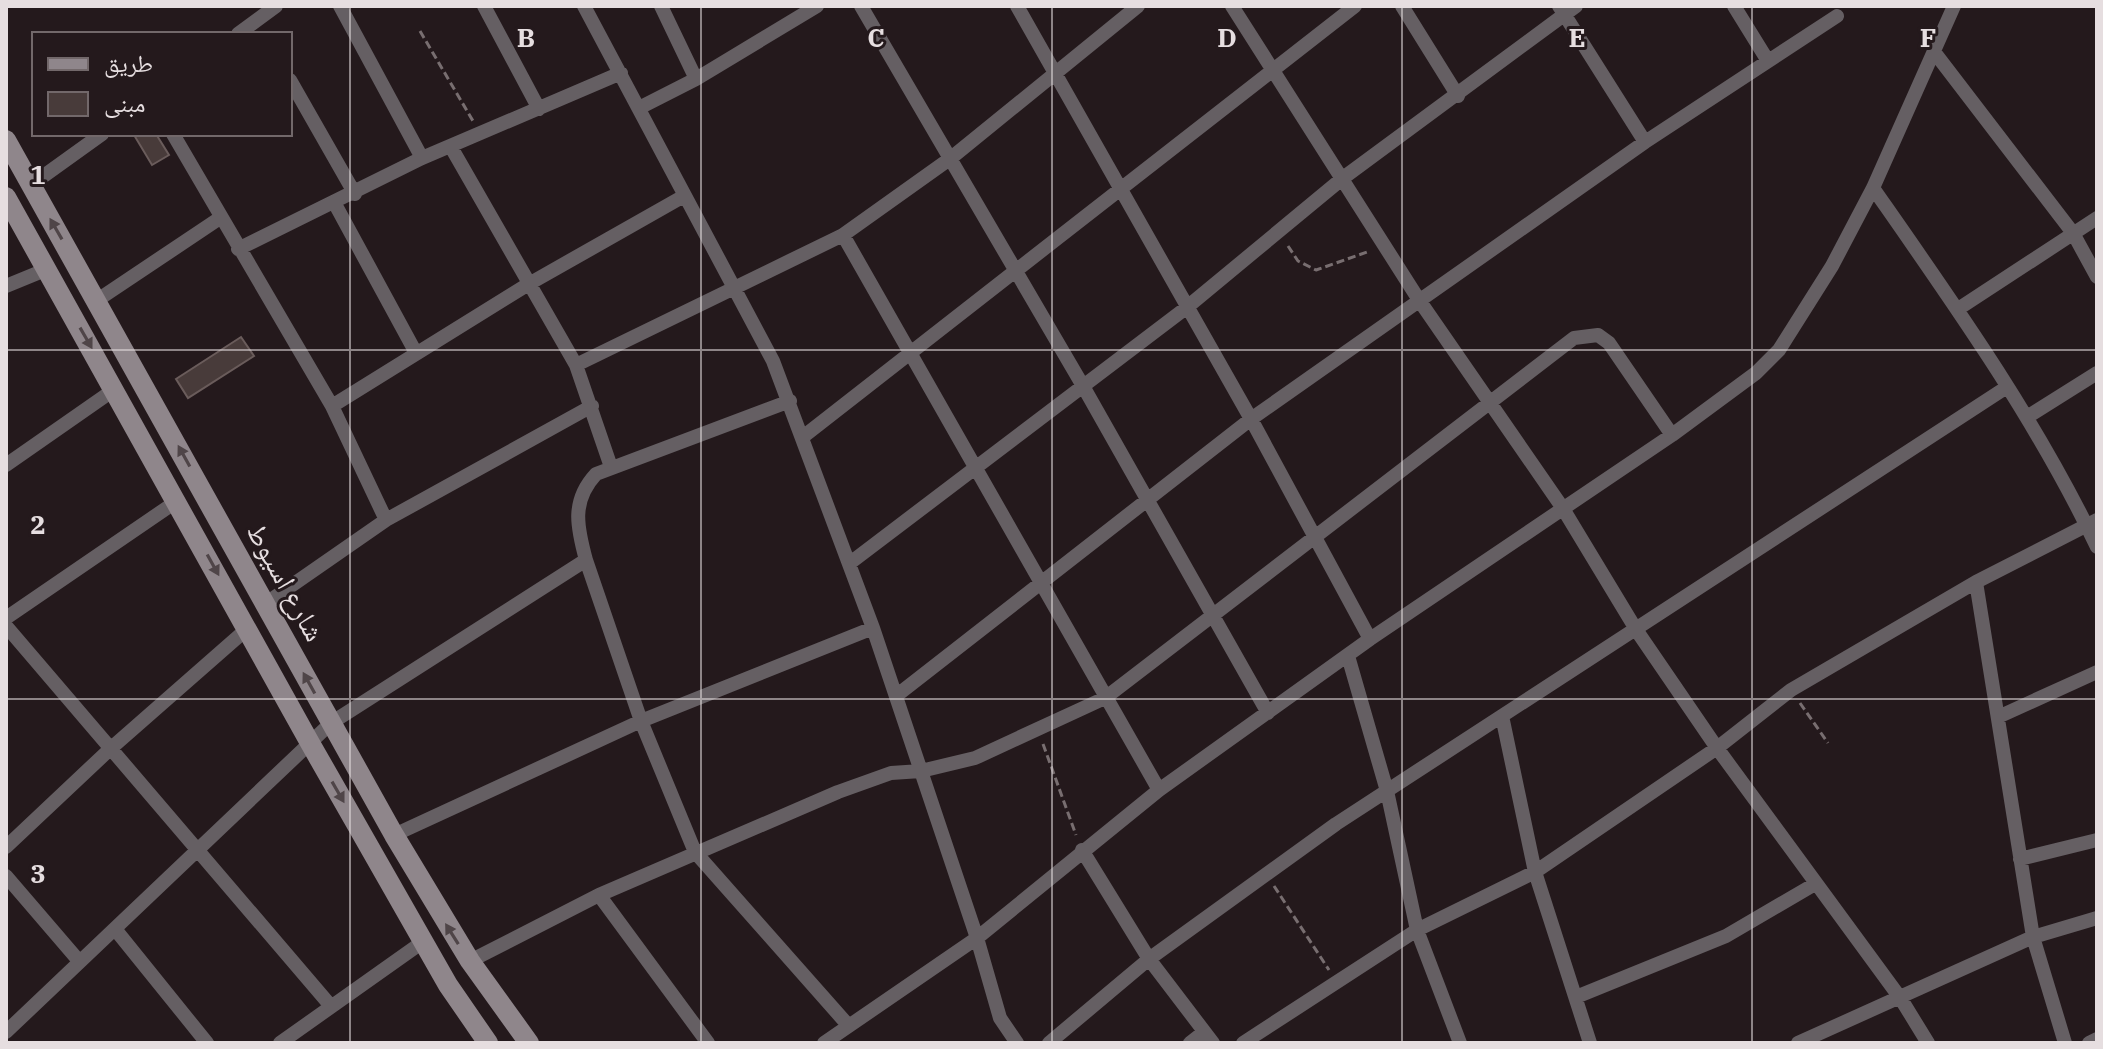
<svg xmlns="http://www.w3.org/2000/svg" width="2103" height="1049" viewBox="0 0 2103 1049" font-family="'IBM Plex Serif','Noto Naskh Arabic',serif">
<style>
.building{fill:#483b3a;stroke:#6a5c5b;stroke-width:2}
.lines{fill:none;stroke-linecap:round;stroke-linejoin:round}
.path{stroke:#786e70;stroke-width:3;stroke-dasharray:8 4;stroke-linecap:butt}
.street{stroke:#655f63;stroke-width:14}
.secondary{stroke:#8f868b;stroke-width:20}
.oneway{fill:#4f4548}
.grid{fill:none;stroke:#e6dee0;stroke-width:2;stroke-opacity:0.55}
.labels{text-anchor:middle;stroke-width:6;stroke-linejoin:round;paint-order:stroke}
.street-label{font-size:28px;fill:#e6dee0;stroke:#24191c}
.grid-label{font-size:26px;text-anchor:middle;font-weight:bold;fill:#e6dee0;stroke:#24191c;stroke-width:6;stroke-linejoin:round;paint-order:stroke}
</style>
<rect width="100%" height="100%" fill="#24191c"/>
<path class="building" d="M 156,134 L 169,155 L 152,165 L 134,135 Z
M 241,337 L 254,356 L 188,398 L 176,379 Z"/>
<g class="lines">
<path class="path" d="M 420,31 L 473,121
M 1288,246 L 1298,261 L 1316,270 L 1370,251
M 1800,703 L 1828,743
M 1043,744 L 1076,835
M 1274,886 L 1329,970"/>
<path class="street" d="M 340,6 L 422,158
M 484,6 L 539,109
M 584,6 L 773,361 L 873,628 L 977,938 L 1159,790 L 1370,639 L 1672,435 L 1756,373 L 1779,350 L 1832,266 L 1873,188 L 1954,6
M 661,6 L 696,79 L 817,6
M 861,6 L 1083,386 L 1268,713
M 1017,6 L 1251,419 L 1370,639
M 1232,6 L 1419,300 L 1562,507 L 1637,631 L 1717,748 L 1901,999 L 1928,1043
M 1402,6 L 1458,96
M 1559,6 L 1645,142
M 1734,6 L 1768,61
M 238,34 L 276,6
M 1935,53 L 2073,233 L 2097,277
M 290,80 L 355,194
M 639,108 L 696,79
M 173,134 L 332,406 L 386,520
M 451,147 L 576,365 L 611,467
M 31,185 L 102,134
M 1873,188 C 1954,304 2036,419 2097,547
M 335,204 L 416,353
M 843,235 L 1159,790
M 238,249 L 422,158 L 621,73
M 6,286 L 45,270
M 96,301 L 220,218
M 1958,309 L 2097,218
M 576,365 L 843,235 L 951,158 L 1138,6
M 332,406 L 527,285 L 684,196
M 2027,417 L 2097,373
M 804,436 L 1355,6
M 6,465 L 115,389
M 586,560 L 641,721 L 695,852 L 848,1025
M 850,563 L 1186,308 L 1343,178 L 1576,6
M 1976,582 L 2033,937 L 2065,1043
M 265,604 L 386,520 L 592,406
M 6,618 L 177,501
M 6,626 L 330,1005
M 1348,656 L 1387,791 L 1417,930 L 1460,1043
M 896,696 L 1251,419 L 1645,142 L 1837,16
M 1502,716 L 1535,872 L 1590,1043
M 1998,717 L 2097,672
M 394,835 L 641,721 L 873,628
M 6,847 L 109,750 L 248,628
M 1082,850 L 1149,959 L 1213,1043
M 2020,859 L 2097,840
M 6,876 L 79,961
M 599,895 L 708,1043
M 115,929 L 207,1043
M 470,961 L 599,895 L 838,792 L 891,773 L 921,771 L 975,758 L 1105,698 L 1574,338 L 1598,335 L 1609,343 L 1672,435
M 1576,997 L 1726,936 L 1815,884
M 6,1032 L 331,723 L 586,560 C 577,527 571,501 596,474 L 790,401
M 280,1043 L 424,941
M 824,1043 L 977,938 L 1000,1018 L 1017,1043
M 1049,1043 L 1149,959 L 1336,824 L 2007,387
M 1190,1043 L 1204,1032
M 1243,1043 L 1417,930 L 1535,872 L 1717,748 L 1791,690 L 1976,582 L 2097,520
M 1798,1043 L 2033,937 L 2097,918
M 2089,1043 L 2097,1039"/>
<path class="secondary" d="M 6,140 L 394,835 L 470,961 L 529,1043
M 6,197 L 310,743 L 448,985 L 488,1043"/>
</g>
<defs><path id="oneway-solid" d="M-6-.8H1V-3.2L6.5 0L1 3.2V.8H-6Z" transform="scale(2)"/></defs>
<g class="oneway">
<use href="#oneway-solid" transform="translate(56 229) rotate(-120)"/>
<use href="#oneway-solid" transform="translate(86 338) rotate(60)"/>
<use href="#oneway-solid" transform="translate(184 456) rotate(-119)"/>
<use href="#oneway-solid" transform="translate(213 565) rotate(61)"/>
<use href="#oneway-solid" transform="translate(309 683) rotate(-119)"/>
<use href="#oneway-solid" transform="translate(338 792) rotate(60)"/>
<use href="#oneway-solid" transform="translate(452 934) rotate(-122)"/>
</g>
<path class="grid" d="M 350,6 L 350,1043M 701,6 L 701,1043M 1052,6 L 1052,1043M 1402,6 L 1402,1043M 1752,6 L 1752,1043M 6,350 L 2097,350M 6,699 L 2097,699"/>
<g class="labels">
<g class="street-label">
<text transform="translate(286 582) rotate(61)" y="10">شارع اسيوط</text>
</g>
</g>
<g class="grid-label">
<text x="526" y="47">B</text>
<text x="876" y="47">C</text>
<text x="1227" y="47">D</text>
<text x="1577" y="47">E</text>
<text x="1928" y="47">F</text>
<text x="38" y="184">1</text>
<text x="38" y="534">2</text>
<text x="38" y="883">3</text>
</g>
<rect width="2103" height="1049" fill="none" stroke="#e6dee0" stroke-width="16"/>
<rect x="32" y="32" width="260" height="104" fill="#24191c" stroke="#72686a" stroke-width="2"/>
<rect x="48" y="58" width="40" height="12" fill="#8f868b" stroke="#72686a" stroke-width="2"/>
<text x="104" y="72" font-size="24" fill="#e6dee0">طريق</text>
<rect x="48" y="92" width="40" height="24" fill="#483b3a" stroke="#72686a" stroke-width="2"/>
<text x="104" y="112" font-size="24" fill="#e6dee0">مبنى</text>
</svg>
